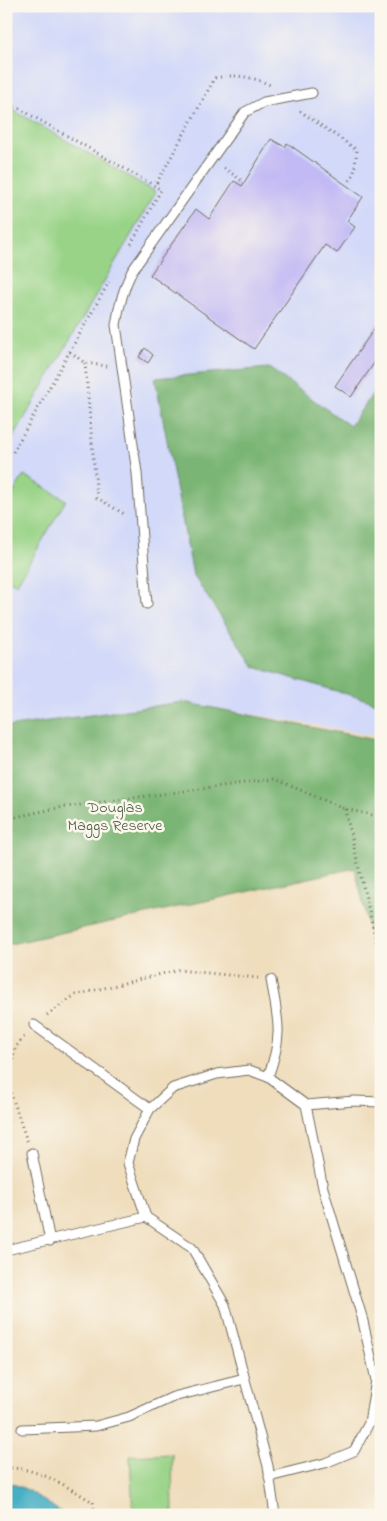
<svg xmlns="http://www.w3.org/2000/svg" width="387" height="1521" viewBox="0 0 387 1521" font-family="'Indie Flower',sans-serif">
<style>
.built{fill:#d2d9f9}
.green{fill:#98d387;stroke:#627f59}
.forest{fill:#7ab574;stroke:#527050}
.water{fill:#45afc4;stroke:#386d78}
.building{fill:#c2baf4}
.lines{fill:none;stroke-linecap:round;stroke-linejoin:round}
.service-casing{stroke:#70695e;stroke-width:11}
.path{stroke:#70695e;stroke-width:3;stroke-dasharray:1 4;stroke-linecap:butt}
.service{stroke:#fff;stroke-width:9}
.labels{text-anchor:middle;stroke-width:5;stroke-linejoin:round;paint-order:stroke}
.park-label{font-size:16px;fill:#4c5d47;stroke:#fbf7ec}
</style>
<rect width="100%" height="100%" fill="#fbf7ec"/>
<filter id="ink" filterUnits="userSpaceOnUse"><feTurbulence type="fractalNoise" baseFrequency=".02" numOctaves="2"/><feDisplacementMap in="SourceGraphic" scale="10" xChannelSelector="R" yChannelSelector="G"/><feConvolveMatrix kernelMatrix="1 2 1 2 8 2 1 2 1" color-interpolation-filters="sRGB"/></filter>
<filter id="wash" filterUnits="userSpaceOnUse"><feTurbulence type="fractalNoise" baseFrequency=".0096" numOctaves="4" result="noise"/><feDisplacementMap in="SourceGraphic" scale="20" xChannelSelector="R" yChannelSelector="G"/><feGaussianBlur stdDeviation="1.12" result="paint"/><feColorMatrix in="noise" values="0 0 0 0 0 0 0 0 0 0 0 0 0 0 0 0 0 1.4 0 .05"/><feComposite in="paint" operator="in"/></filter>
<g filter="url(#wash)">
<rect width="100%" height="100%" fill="#efddbc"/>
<path class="built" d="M 6,6 L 381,6 L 381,737 L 183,702 L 6,727 Z"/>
<path class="green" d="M 6,106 L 156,192 L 6,450 Z
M 24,475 L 66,500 L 17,584 L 6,578 L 6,505 Z
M 172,1454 L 173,1515 L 133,1515 L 130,1456 Z"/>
<path class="forest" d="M 269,368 L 350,426 L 381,382 L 381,704 L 254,667 L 193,575 L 155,378 Z
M 183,702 L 381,741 L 381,983 L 355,868 L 6,945 L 6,727 Z"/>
<path class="water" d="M 6,1481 L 28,1490 L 65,1515 L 6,1515 Z"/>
<g id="blocks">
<path class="building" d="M 271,139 L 285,147 L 287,143 L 363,197 L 347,221 L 355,227 L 337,253 L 325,245 L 254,349 L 150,275 L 196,209 L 209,219 L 234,181 L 242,186 Z
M 378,323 L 381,325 L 381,353 L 351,397 L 335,386 Z
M 145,348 L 153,355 L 148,363 L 139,357 Z"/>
</g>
</g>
<g filter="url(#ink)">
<use href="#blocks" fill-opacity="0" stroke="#70695e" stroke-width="1"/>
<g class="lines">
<defs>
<path id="service" d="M 147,604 L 137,473 L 116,325 C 119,305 123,289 132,271 L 245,112 L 264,102 L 312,93
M 34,1025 L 150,1109
M 268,1077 C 283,1035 279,1023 271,980
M 306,1105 L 354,1101 L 381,1102
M 32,1153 L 50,1241
M 146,1217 L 128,1163 L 134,1139 L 150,1109 L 173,1088 L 217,1074 L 249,1070 L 268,1077 L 306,1105 L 323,1188 L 362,1317 L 376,1380 L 369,1423 L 354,1451 L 325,1463 L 269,1477
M 6,1250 L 146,1217 L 192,1248 L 225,1305 L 268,1466 L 275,1515
M 22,1429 L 96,1426 L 129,1417 L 173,1397 L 244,1379"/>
</defs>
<use href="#service" class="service-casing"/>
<path class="path" d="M 6,101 L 155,186 L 215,78 C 235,74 251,76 270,85
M 300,111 L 357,150 L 354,173 L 348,183
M 224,168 L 241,180
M 131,244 L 161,190 L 155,186
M 70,352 L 85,363 L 107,366
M 85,363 L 97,498 L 126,515
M 13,452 L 109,282
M 345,809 L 381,962
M 6,819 L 58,808 L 274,779 L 345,809 L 381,817
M 47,1015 L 75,995 L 178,970 L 258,978
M 24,1037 L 15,1048 L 8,1085 L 27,1141
M 6,1468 C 38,1467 67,1487 93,1502 L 95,1515"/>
<use href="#service" class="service"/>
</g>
</g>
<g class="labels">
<g class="park-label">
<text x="115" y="812">Douglas<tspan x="115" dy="18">Maggs Reserve</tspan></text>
</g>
</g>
<rect width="387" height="1521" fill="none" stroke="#fbf7ec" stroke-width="25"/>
</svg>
